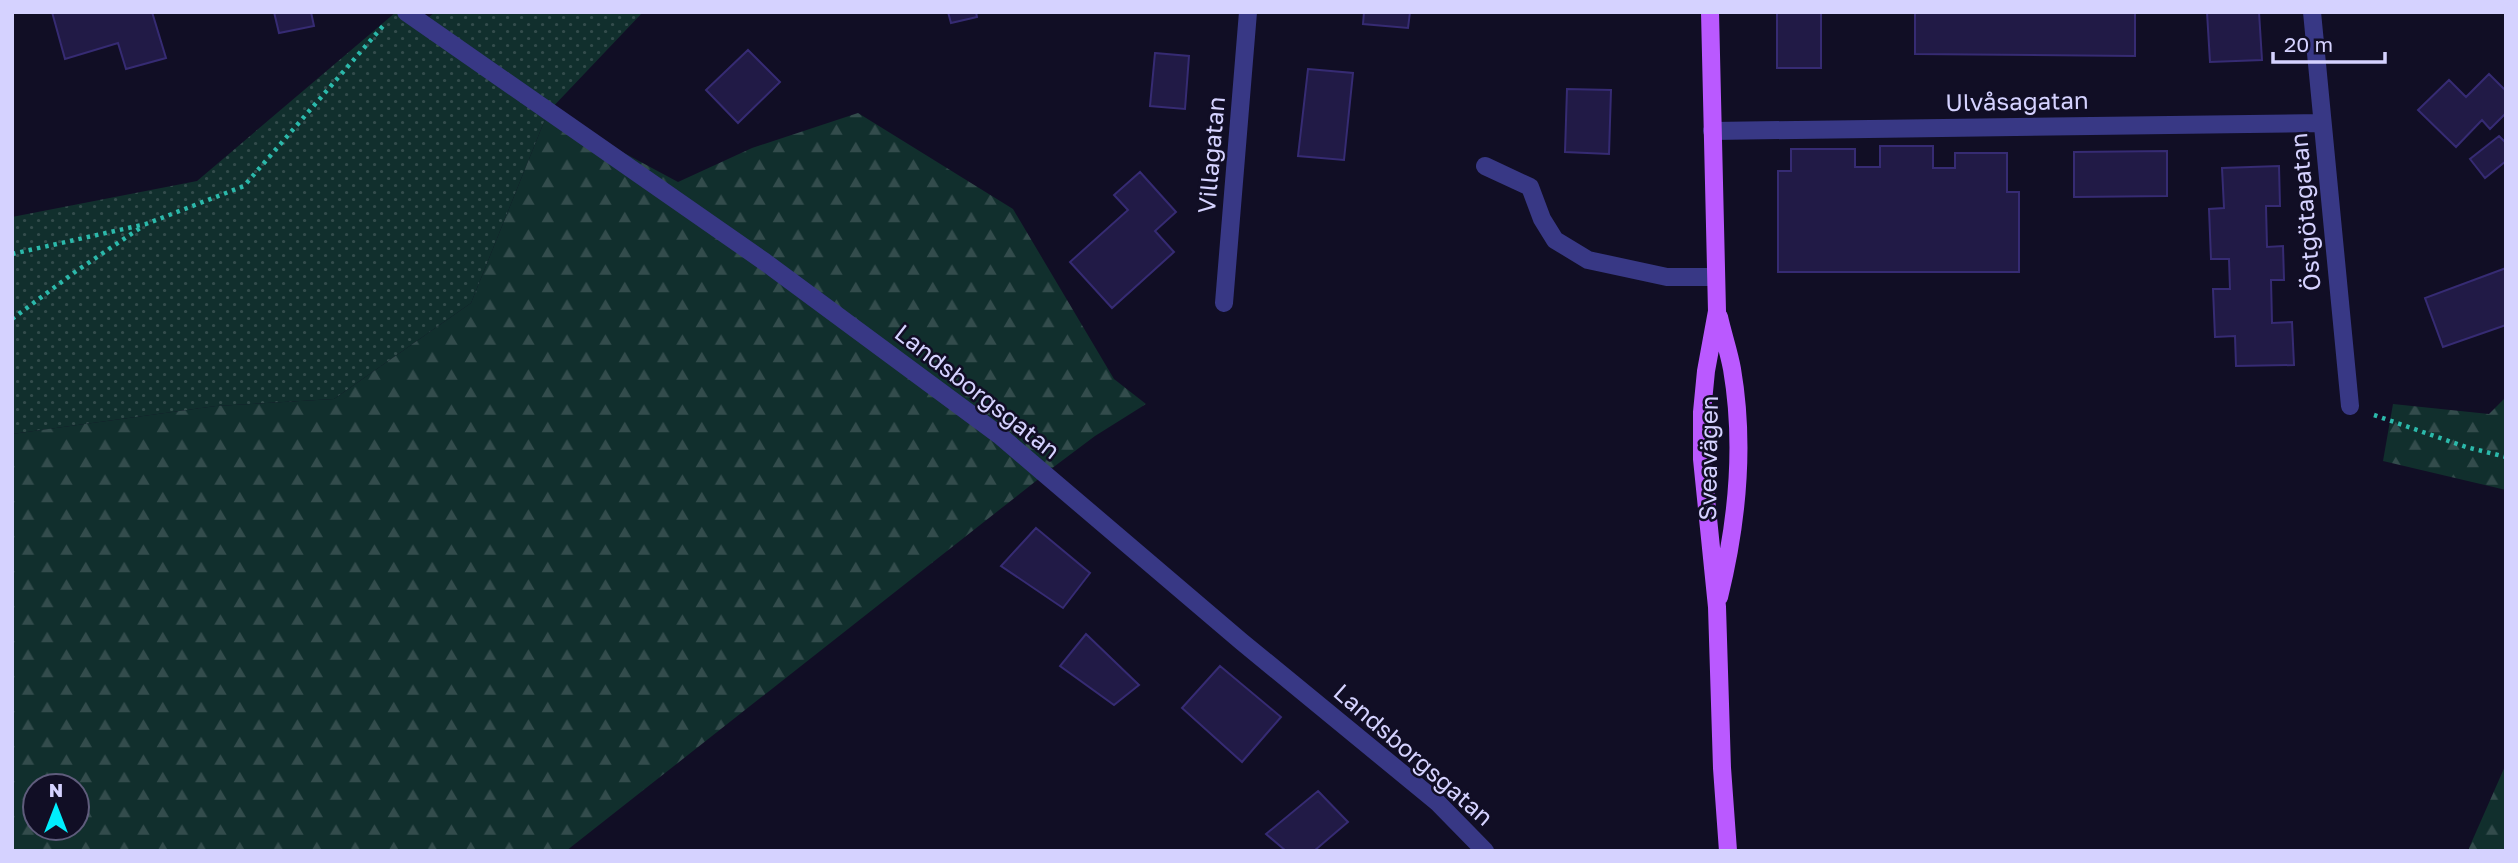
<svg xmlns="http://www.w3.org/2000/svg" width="2518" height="863" viewBox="0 0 2518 863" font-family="'Golos Text',sans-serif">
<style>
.grass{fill:url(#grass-dots)}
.forest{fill:url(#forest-firs);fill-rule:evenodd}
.building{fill:#211a46;stroke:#362b73;stroke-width:2}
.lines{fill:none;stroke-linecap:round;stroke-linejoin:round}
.path{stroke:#2cb9ab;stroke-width:4.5;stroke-dasharray:3.5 5;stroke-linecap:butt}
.minor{stroke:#383885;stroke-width:18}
.major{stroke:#ba59ff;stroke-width:18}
.labels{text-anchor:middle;stroke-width:5;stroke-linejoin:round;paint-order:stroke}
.street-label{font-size:24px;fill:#d5d2ff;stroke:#110e25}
</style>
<defs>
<pattern id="grass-dots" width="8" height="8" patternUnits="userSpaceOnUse" patternTransform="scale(1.75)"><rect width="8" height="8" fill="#112f2d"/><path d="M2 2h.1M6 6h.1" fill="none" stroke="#334c4c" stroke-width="1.8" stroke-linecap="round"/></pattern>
<pattern id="forest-firs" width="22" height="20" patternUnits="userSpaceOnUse" patternTransform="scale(1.75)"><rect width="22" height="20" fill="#112f2d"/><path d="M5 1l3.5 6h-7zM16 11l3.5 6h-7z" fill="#334c4c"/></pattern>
</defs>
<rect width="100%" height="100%" fill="#110e25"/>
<path class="grass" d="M 396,12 L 422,12 L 429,17 L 435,12 L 643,12 L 548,112 L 471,303 L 334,399 L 216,406 L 12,434 L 12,217 L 197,181 Z"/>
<path class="forest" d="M 548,112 L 678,182 L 752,148 L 858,113 L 1013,209 L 1114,379 L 1146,404 L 1095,436 L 1055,466 L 566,851 L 12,851 L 12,434 L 216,406 L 334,399 L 471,303 ZM 35,786 L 77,786 L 77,828 L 35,828 Z
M 2506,397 L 2506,490 L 2383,461 L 2393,404 L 2489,414 Z
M 2506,764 L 2506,851 L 2469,851 L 2469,848 Z"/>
<path class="building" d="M 52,12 L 152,12 L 166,58 L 126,69 L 118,43 L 65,59 Z
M 274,12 L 311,12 L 314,26 L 279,33 Z
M 948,12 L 976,12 L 977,17 L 951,23 Z
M 1364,12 L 1410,12 L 1408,28 L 1363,24 Z
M 1777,12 L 1821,12 L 1821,68 L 1777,68 Z
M 1915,12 L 2135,12 L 2135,56 L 1915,54 Z
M 2207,12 L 2259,12 L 2262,60 L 2210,62 Z
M 748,50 L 780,82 L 738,123 L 706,90 Z
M 1155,53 L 1189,56 L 1185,109 L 1150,106 Z
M 1308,69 L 1353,73 L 1344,160 L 1298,156 Z
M 2489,74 L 2506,91 L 2506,113 L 2490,129 L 2482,120 L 2456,147 L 2418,110 L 2449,80 L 2466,97 Z
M 1567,89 L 1611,90 L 1609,154 L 1565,152 Z
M 2499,136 L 2506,143 L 2506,161 L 2485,178 L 2470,159 Z
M 1880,146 L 1933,146 L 1933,168 L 1955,168 L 1955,153 L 2007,153 L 2007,192 L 2019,192 L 2019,272 L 1778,272 L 1778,171 L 1791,171 L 1791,149 L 1855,149 L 1855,167 L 1880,167 Z
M 2167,151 L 2167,196 L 2074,197 L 2074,152 Z
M 2279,166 L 2280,206 L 2266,206 L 2267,247 L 2283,246 L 2284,280 L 2271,280 L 2272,323 L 2292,322 L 2294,365 L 2236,366 L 2235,336 L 2215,337 L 2213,289 L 2230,289 L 2229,259 L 2211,259 L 2209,209 L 2224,208 L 2222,168 Z
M 1140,172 L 1176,212 L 1155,231 L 1174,252 L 1112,308 L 1070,262 L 1128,210 L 1114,195 Z
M 2506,268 L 2506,325 L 2443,347 L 2425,298 Z
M 1036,528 L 1090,573 L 1063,608 L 1001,566 Z
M 1086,634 L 1139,685 L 1114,705 L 1060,666 Z
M 1220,666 L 1281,717 L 1242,762 L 1182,708 Z
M 1318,791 L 1348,822 L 1314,851 L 1286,851 L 1266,834 Z"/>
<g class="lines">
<path class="path" d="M 12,254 L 146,224 L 244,186 L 383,26
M 12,319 L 75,272 L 143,226
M 2374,415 L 2466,447 L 2506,457"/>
<path class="minor" d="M 406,12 L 765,262 L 999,435 L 1242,642 L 1437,802 L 1485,851
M 2312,12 L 2350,406
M 1712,131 L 2322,123
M 1485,166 L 1530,187 L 1542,219 L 1555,240 L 1588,260 L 1667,277 L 1716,277
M 1224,303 L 1248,12"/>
<path class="major" d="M 1710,12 L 1717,311 L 1706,371 L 1702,412 L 1702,459 L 1717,607 L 1722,768 L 1728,851
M 1719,317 C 1723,335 1729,352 1732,369 C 1745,445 1737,524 1719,597"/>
</g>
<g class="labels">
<g class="street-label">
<text transform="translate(2017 102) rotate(-1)" y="8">Ulvåsagatan</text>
<text transform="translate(1212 155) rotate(-85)" y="8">Villagatan</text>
<text transform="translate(2306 212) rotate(-95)" y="8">Östgötagatan</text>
<text transform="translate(977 392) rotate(38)" y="8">Landsborgsgatan</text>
<text transform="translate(1709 458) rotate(-89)" y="8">Sveavägen</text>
<text transform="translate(1413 755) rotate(41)" y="8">Landsborgsgatan</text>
</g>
</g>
<rect width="2518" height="863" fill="none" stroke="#d5d2ff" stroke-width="28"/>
<g transform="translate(56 807)"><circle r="33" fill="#110e25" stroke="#5f5c7c" stroke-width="2"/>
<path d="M0-5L12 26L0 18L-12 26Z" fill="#00eefd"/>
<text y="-10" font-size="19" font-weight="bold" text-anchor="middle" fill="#d5d2ff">N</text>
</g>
<path d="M2273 52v10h112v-10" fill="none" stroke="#d5d2ff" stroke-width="3.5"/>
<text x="2284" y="52" font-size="21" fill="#d5d2ff" stroke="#110e25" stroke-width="5" paint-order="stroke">20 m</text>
</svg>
